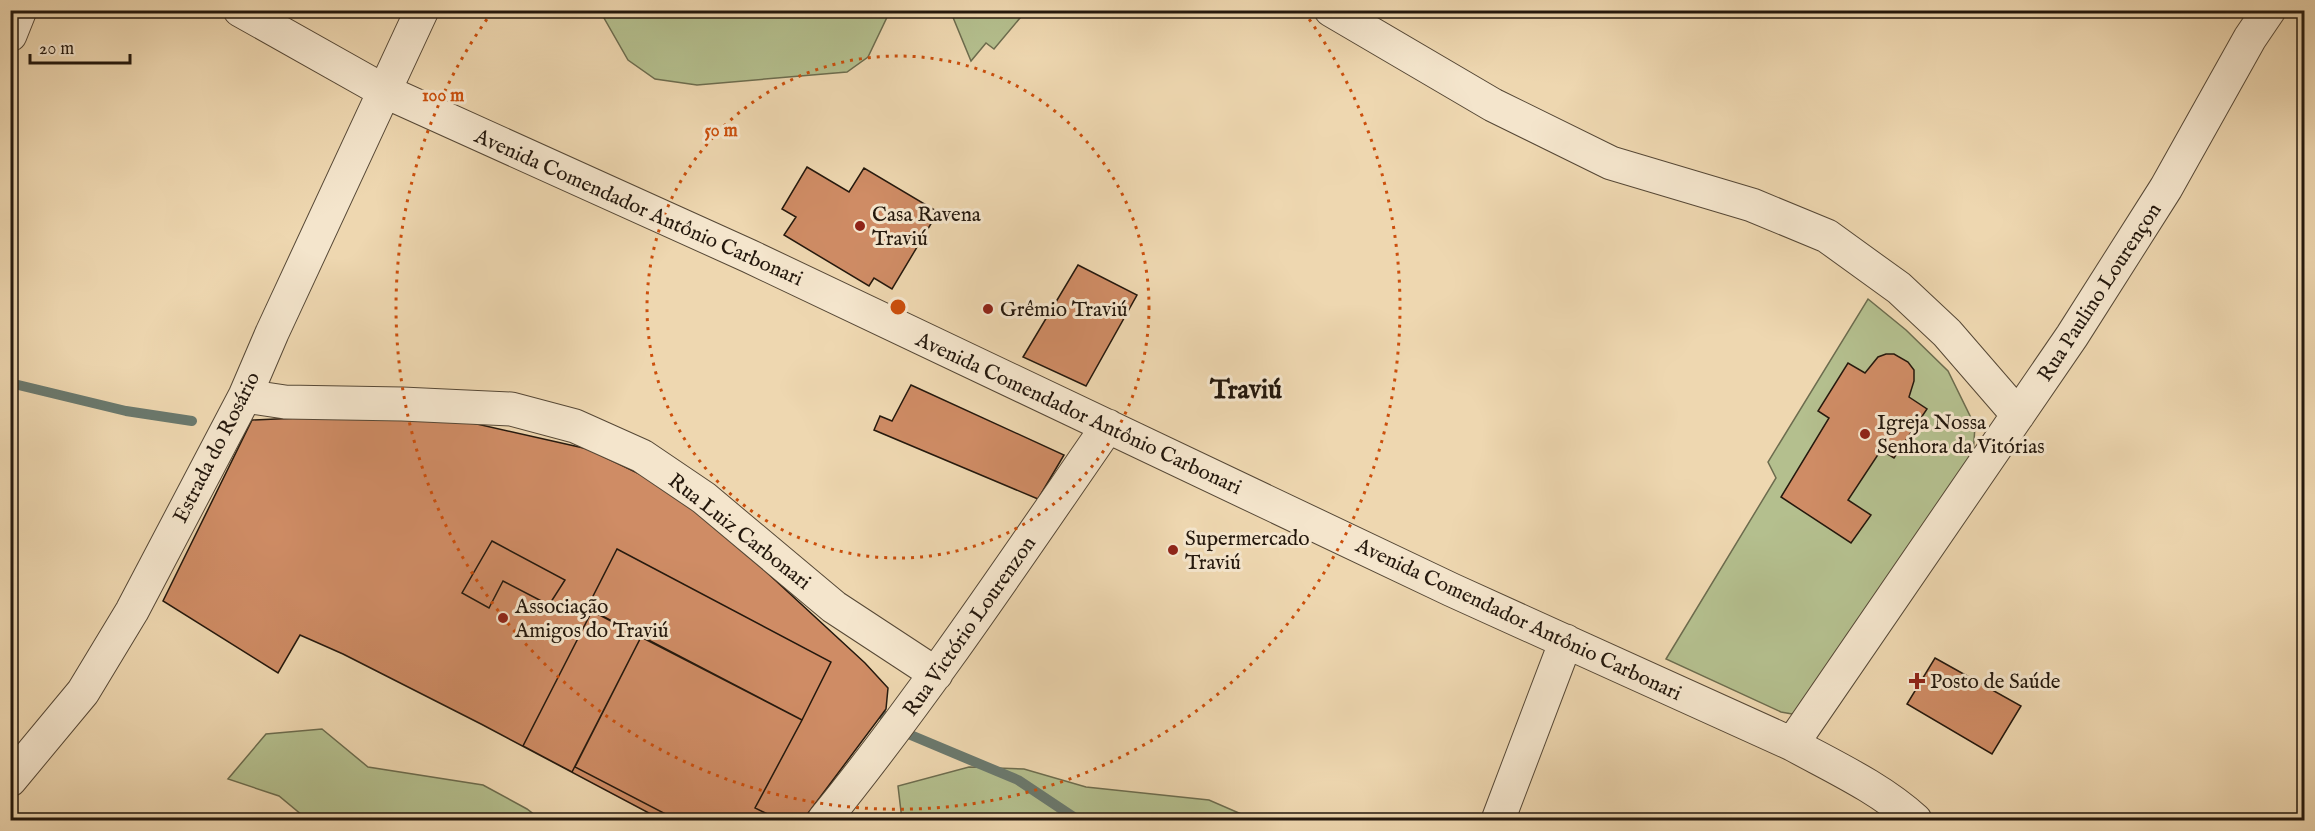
<svg xmlns="http://www.w3.org/2000/svg" width="2315" height="831" viewBox="0 0 2315 831" font-family="'IM FELL English',serif">
<style>
.green{fill:#b4bf8e;stroke:#6c6c4e;stroke-width:1.5}
.lines{fill:none;stroke-linecap:round;stroke-linejoin:round}
.stream{stroke:#6a796e;stroke-width:10}
.building{fill:#cf8c65;stroke:#24180d;stroke-width:1.5}
.minor-casing{stroke:#564836;stroke-width:35}
.minor{stroke:#f4e5cc;stroke-width:33}
.ring{fill:none;stroke:#cb4f0c;stroke-width:3;stroke-dasharray:3 6}
.poi-dot{fill:#8f2418;stroke:#f4e5cc;stroke-width:2}
.labels{text-anchor:middle;stroke-width:6;stroke-linejoin:round;paint-order:stroke}
.street-label{font-size:21px;fill:#24180d;stroke:#f4e5cc}
.poi-label{font-size:21px;fill:#24180d;stroke:#f4e5cc;text-anchor:start}
.district-label{font-size:27px;font-weight:bold;fill:#24180d;stroke:#f4e5cc}
.centre{fill:#cb4f0c;stroke:#f4e5cc;stroke-width:3}
.ring-label{font-size:18px;text-anchor:middle;font-weight:bold;fill:#cb4f0c;stroke:#f4e5cc;stroke-width:6;stroke-linejoin:round;paint-order:stroke}
</style>
<rect width="100%" height="100%" fill="#eed7b0"/>
<filter id="stains"><feTurbulence type="fractalNoise" baseFrequency=".00333" numOctaves="4"/><feColorMatrix values="0 0 0 0 .2 0 0 0 0 .09 0 0 0 0 .02 0 0 0 .5 -.17"/></filter>
<radialGradient id="worn" r=".72"><stop offset=".6" stop-color="#630" stop-opacity="0"/><stop offset="1" stop-color="#630" stop-opacity=".3"/></radialGradient>
<path class="green" d="M 600,11 L 890,11 L 868,57 L 847,72 L 697,85 L 655,79 L 628,60 Z
M 1018,11 L 1025,12 L 994,49 L 986,43 L 971,61 L 952,15 L 946,11 Z
M 1868,299 L 1906,330 L 1948,371 L 1975,426 L 1973,456 L 1801,710 L 1792,714 L 1781,712 L 1666,659 L 1776,478 L 1768,462 Z
M 322,729 L 368,767 L 483,785 L 527,809 L 541,820 L 308,820 L 279,796 L 228,779 L 266,734 Z
M 969,767 L 1024,769 L 1086,787 L 1209,800 L 1255,820 L 902,820 L 898,786 Z"/>
<g class="lines">
<path class="stream" d="M 10,383 L 126,411 L 192,421
M 874,705 L 894,728 L 1018,780 L 1078,820"/>
</g>
<path class="building" d="M 807,167 L 849,192 L 864,168 L 938,212 L 892,289 L 874,278 L 869,286 L 784,235 L 796,217 L 782,209 Z
M 1078,265 L 1137,295 L 1086,386 L 1023,357 Z
M 1886,354 L 1894,354 L 1908,362 L 1914,370 L 1914,381 L 1909,397 L 1927,409 L 1894,458 L 1881,450 L 1848,500 L 1871,515 L 1851,543 L 1781,497 L 1829,418 L 1818,411 L 1848,363 L 1865,373 L 1878,357 Z
M 911,385 L 1064,455 L 1038,499 L 874,430 L 880,416 L 892,421 Z
M 343,416 L 446,417 L 588,449 L 683,495 L 865,663 L 888,688 L 886,709 L 803,820 L 662,820 L 481,724 L 343,654 L 300,635 L 278,673 L 163,601 L 252,420 Z
M 492,541 L 565,580 L 549,605 L 503,581 L 489,608 L 462,593 Z
M 617,549 L 831,662 L 802,720 L 587,608 Z
M 592,611 L 641,637 L 572,772 L 523,746 Z
M 641,637 L 802,720 L 755,808 L 780,820 L 677,820 L 575,767 Z
M 1935,658 L 2021,706 L 1992,754 L 1907,704 Z"/>
<g class="lines">
<defs>
<path id="minor" d="M 240,10 L 384,91 L 749,256 L 1452,590 L 1792,744 C 1834,767 1880,788 1915,820
M 1331,10 L 1493,105 L 1611,163 L 1752,205 L 1827,236 L 1899,288 L 1947,333 L 2018,415
M 10,35 L 20,10
M 245,396 L 285,402 L 402,404 L 511,409 L 575,426 L 642,456 L 704,498 L 834,607 L 936,674
M 1792,744 L 2072,336 L 2166,188 L 2250,38 L 2269,10
M 10,780 L 83,692 L 132,611 L 245,396 L 272,333 L 422,10
M 824,820 C 926,694 1016,559 1108,426
M 1498,820 L 1566,641"/>
</defs>
<use href="#minor" class="minor-casing"/>
<use href="#minor" class="minor"/>
</g>
<g class="ring">
<circle cx="898" cy="307" r="251"/>
<path d="M1304 12A502 502 0 1 1 492 12"/>
</g>
<g class="poi-dot">
<circle cx="860" cy="226" r="6"/>
<circle cx="988" cy="309" r="6"/>
<circle cx="1865" cy="434" r="6"/>
<circle cx="1173" cy="550" r="6"/>
<circle cx="503" cy="618" r="6"/>
<path d="M1914 672h6v6h6v6h-6v6h-6v-6h-6v-6h6z"/>
</g>
<g class="labels">
<g class="street-label">
<text transform="translate(639 207) rotate(24)" y="7">Avenida Comendador Antônio Carbonari</text>
<text transform="translate(2099 292) rotate(-57)" y="7">Rua Paulino Lourençon</text>
<text transform="translate(1079 413) rotate(25)" y="7">Avenida Comendador Antônio Carbonari</text>
<text transform="translate(216 447) rotate(-63)" y="7">Estrada do Rosário</text>
<text transform="translate(740 531) rotate(38)" y="7">Rua Luiz Carbonari</text>
<text transform="translate(1519 619) rotate(25)" y="7">Avenida Comendador Antônio Carbonari</text>
<text transform="translate(969 626) rotate(-55)" y="7">Rua Victório Lourenzon</text>
</g>
<g class="poi-label">
<text x="872" y="221">Casa Ravena<tspan x="872" dy="24">Traviú</tspan></text>
<text x="1000" y="316">Grêmio Traviú</text>
<text x="1877" y="429">Igreja Nossa<tspan x="1877" dy="24">Senhora da Vitórias</tspan></text>
<text x="1185" y="545">Supermercado<tspan x="1185" dy="24">Traviú</tspan></text>
<text x="515" y="613">Associação<tspan x="515" dy="24">Amigos do Traviú</tspan></text>
<text x="1930" y="688">Posto de Saúde</text>
</g>
<g class="district-label">
<text x="1246" y="398">Traviú</text>
</g>
</g>
<circle cx="898" cy="307" r="9" class="centre"/>
<g class="ring-label">
<text x="443" y="101">100 m</text>
<text x="721" y="136">50 m</text>
</g>
<rect width="2315" height="831" fill="none" stroke="#eed7b0" stroke-width="36"/>
<rect x="12" y="12" width="2291" height="807" fill="none" stroke="#24180d" stroke-width="3"/>
<rect x="18" y="18" width="2279" height="795" fill="none" stroke="#24180d" stroke-width="1.5"/>
<path d="M30 54v9h100v-9" fill="none" stroke="#24180d" stroke-width="3"/>
<text x="39" y="54" font-size="18" fill="#24180d" stroke="#f4e5cc" stroke-width="4.5" paint-order="stroke">20 m</text>
<rect width="100%" height="100%" filter="url(#stains)"/>
<rect width="100%" height="100%" fill="url(#worn)"/>
</svg>
